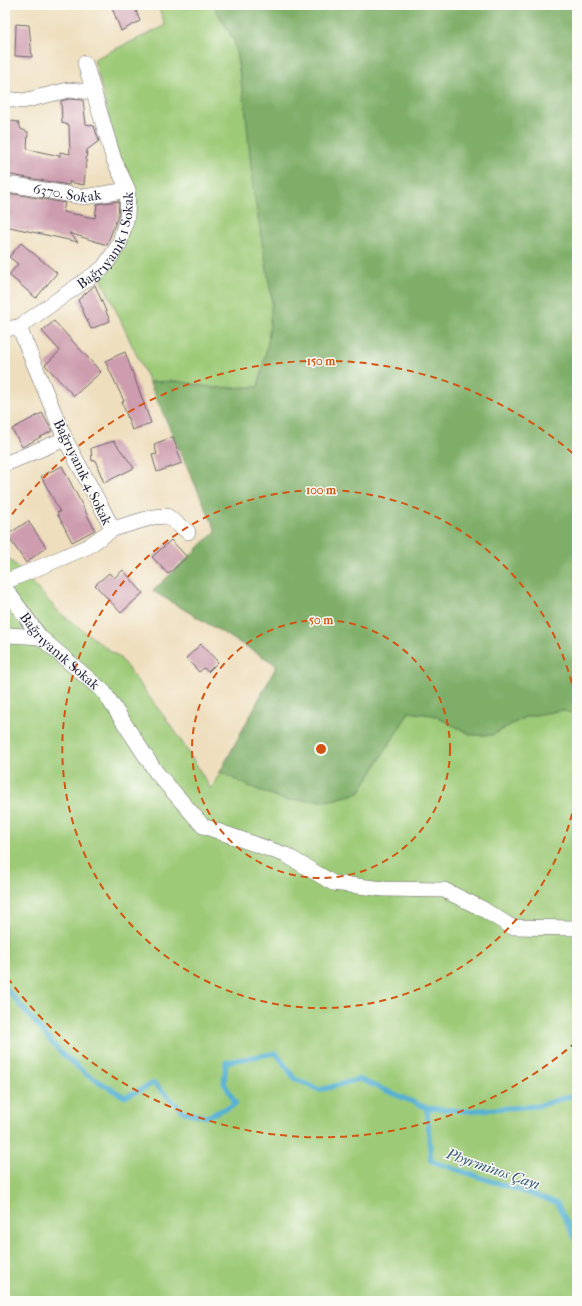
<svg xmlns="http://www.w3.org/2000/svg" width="582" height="1306" viewBox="0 0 582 1306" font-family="'IM FELL French Canon',serif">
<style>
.green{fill:#9dca77;stroke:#607659}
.forest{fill:#7eae68;stroke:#506852}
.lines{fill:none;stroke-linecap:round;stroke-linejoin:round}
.stream{stroke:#55b1d3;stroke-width:5}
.building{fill:#cd9daf}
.minor-casing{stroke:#696468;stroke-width:16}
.minor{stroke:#fff;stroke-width:15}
.ring{fill:none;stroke:#d45411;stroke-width:2;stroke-dasharray:7 5}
.labels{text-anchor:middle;stroke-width:3;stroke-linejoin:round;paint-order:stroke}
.street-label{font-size:14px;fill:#22223b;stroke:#fdfcf7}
.water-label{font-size:15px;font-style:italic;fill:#365b78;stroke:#fdfcf7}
.centre{fill:#d45411;stroke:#fdfcf7;stroke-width:2}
.ring-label{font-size:12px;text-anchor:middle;font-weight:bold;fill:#d45411;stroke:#fdfcf7;stroke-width:3;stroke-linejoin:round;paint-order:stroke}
</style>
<rect width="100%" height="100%" fill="#fdfcf7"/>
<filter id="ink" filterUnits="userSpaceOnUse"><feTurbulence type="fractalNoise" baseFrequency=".025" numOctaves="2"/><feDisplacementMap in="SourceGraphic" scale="8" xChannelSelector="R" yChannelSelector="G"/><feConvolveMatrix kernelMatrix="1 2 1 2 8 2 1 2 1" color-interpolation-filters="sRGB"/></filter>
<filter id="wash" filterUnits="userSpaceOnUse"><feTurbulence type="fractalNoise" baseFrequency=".012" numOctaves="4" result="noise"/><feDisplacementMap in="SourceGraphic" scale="16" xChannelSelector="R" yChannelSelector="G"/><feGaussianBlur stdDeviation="0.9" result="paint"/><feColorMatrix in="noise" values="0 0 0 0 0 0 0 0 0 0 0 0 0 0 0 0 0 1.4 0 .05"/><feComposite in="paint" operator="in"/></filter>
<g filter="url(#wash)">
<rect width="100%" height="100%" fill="#eedebd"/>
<path class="green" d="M 158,5 L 213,5 L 234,40 L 245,105 L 272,300 L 268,344 L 258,387 L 214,388 L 177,381 L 149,382 L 101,278 L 128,232 L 125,182 L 94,59 L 165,26 Z
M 5,554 L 61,614 L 120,658 L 175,731 L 211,789 L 220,772 L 251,787 L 285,800 L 359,793 L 409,712 L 433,715 L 472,735 L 492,735 L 525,717 L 562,710 L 577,715 L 577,1301 L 5,1301 Z"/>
<path class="forest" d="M 213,5 L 577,5 L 577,715 L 562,710 L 525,717 L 492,735 L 472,735 L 433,715 L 409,712 L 359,793 L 328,801 L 285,800 L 251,787 L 220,772 L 277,665 L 153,591 L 216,531 L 149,382 L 177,381 L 214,388 L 258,387 L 268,344 L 272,300 L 253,188 L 245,105 L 234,40 Z"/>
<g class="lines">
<path class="stream" d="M 5,987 L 59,1051 L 86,1074 L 125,1097 L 154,1083 L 184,1112 L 206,1117 L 236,1104 L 224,1083 L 226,1062 L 276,1053 L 295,1079 L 320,1090 L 359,1079 L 427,1108 L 431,1161 L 557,1203 L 577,1242
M 427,1108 L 466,1111 L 538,1106 L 577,1094"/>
</g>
<g id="blocks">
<path class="building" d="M 111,5 L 134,5 L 140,21 L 121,31 Z
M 16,24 L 29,25 L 32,57 L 15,56 Z
M 69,99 L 83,100 L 86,124 L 94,126 L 99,141 L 87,150 L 84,185 L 69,182 L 69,185 L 5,174 L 8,150 L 5,150 L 5,120 L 18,122 L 21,129 L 28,132 L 27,149 L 60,156 L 60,152 L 70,154 L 69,125 L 62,123 L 61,101 Z
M 15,194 L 65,203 L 63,212 L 95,218 L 97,204 L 119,201 L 118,216 L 107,245 L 69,233 L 78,242 L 5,226 L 5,216 L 10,195 Z
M 21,243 L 57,273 L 36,298 L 9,275 L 18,264 L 9,257 Z
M 95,285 L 110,321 L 91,329 L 78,300 Z
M 54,321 L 101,372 L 74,396 L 45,365 L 60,351 L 42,331 Z
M 125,352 L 151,423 L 132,430 L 122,402 L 124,401 L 105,361 Z
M 42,413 L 52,431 L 22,447 L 12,429 Z
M 173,437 L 182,463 L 157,472 L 152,455 L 157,454 L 154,444 Z
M 114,441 L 134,468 L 104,483 L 95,460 L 92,461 L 91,448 Z
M 62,466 L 95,530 L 72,542 L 57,513 L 60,512 L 41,476 Z
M 28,521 L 46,547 L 26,563 L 7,535 Z
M 171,540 L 187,557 L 168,574 L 152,557 Z
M 123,570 L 143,593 L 121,613 L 95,585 L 109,573 L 114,578 Z
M 201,644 L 218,662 L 208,672 L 204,668 L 199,672 L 186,658 Z"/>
</g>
</g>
<g filter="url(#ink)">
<use href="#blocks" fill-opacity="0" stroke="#696468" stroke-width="1"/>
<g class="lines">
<defs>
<g id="minor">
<path d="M 5,99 L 23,101 L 68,90 L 94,92"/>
<path id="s1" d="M 5,186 L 15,185 L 84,197 L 128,190"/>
<path id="s2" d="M 5,329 L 19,327 L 103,268 L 119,245 L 127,217 L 128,190 L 114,160 L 85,63"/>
<path d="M 5,464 L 65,439"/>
<path d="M 113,529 L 153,517 L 167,516 L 188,532"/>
<path d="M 5,582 L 87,547 L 113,529 L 65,439 L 19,327"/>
<path id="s3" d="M 5,588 L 40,637 L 104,692 L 156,772 L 203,826 L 286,855 L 333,883 L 384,889 L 444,890 L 481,908 L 512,927 L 577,928"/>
<path d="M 5,633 L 9,635 L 40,637"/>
</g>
</defs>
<use href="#minor" class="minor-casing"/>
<use href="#minor" class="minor"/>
</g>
</g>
<g class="ring">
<circle cx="321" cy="749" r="129"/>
<path d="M577 790A259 259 0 1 1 577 708"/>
<path d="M576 1042A388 388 0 0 1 5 974M5 524A388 388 0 0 1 576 456"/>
</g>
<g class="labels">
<g class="street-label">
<text dy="5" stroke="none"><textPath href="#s1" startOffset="63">6370. Sokak</textPath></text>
<text dy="5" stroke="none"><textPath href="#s2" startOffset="143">Bağrıyanık 1 Sokak</textPath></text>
<text transform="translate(83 472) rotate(64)" y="5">Bağrıyanık 4 Sokak</text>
<text dy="5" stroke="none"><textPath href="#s3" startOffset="84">Bağrıyanık Sokak</textPath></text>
</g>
<g class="water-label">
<text transform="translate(493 1169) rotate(19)" y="5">Phyrminos Çayı</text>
</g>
</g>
<circle cx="321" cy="749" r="6" class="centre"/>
<g class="ring-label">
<text x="321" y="365">150 m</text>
<text x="321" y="494">100 m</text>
<text x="321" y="624">50 m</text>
</g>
<rect width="582" height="1306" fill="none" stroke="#fdfcf7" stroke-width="20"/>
</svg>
